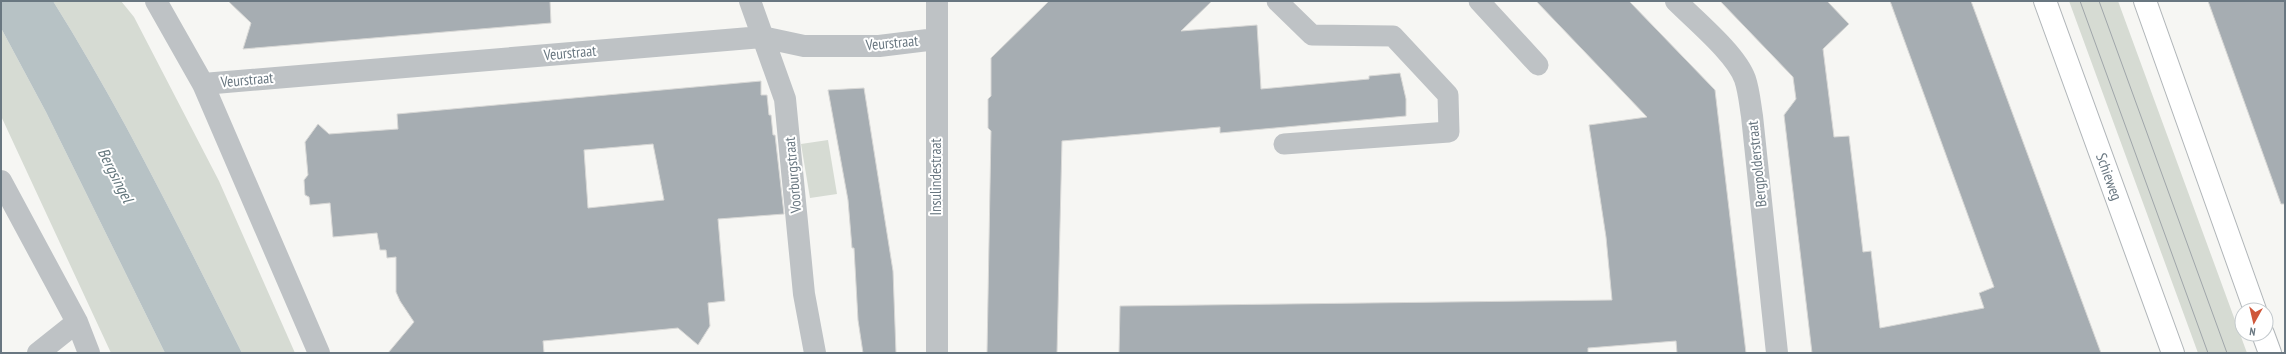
<svg xmlns="http://www.w3.org/2000/svg" width="2286" height="354" viewBox="0 0 2286 354" font-family="'PT Sans Narrow',sans-serif">
<style>
.green{fill:#d6dbd3}
.water{fill:#b7c2c5}
.building{fill:#a6adb2;stroke:#d8d8d6;fill-rule:evenodd}
.lines{fill:none;stroke-linecap:round;stroke-linejoin:round}
.secondary-casing{stroke:#b1b6b9;stroke-width:24}
.lane{stroke:#bec2c5;stroke-width:21}
.street{stroke:#bec2c5;stroke-width:22}
.secondary{stroke:#fff;stroke-width:22}
.tram{stroke:#a0a6aa;stroke-width:1}
.labels{text-anchor:middle;stroke-width:4;stroke-linejoin:round;paint-order:stroke}
.street-label{font-size:15px;fill:#697781;stroke:#fff}
.water-label{font-size:16px;font-style:italic;fill:#64777d;stroke:#fff}
</style>
<rect width="100%" height="100%" fill="#f6f6f3"/>
<path class="green" d="M 53,1 L 121,1 L 134,17 L 219,181 L 295,353 L 242,353 C 182,234 124,114 53,1 Z
M 2069,1 L 2118,1 L 2247,353 L 2198,353 Z
M 1,28 L 46,112 L 165,353 L 111,353 L 1,116 Z
M 828,140 L 837,194 L 810,198 L 801,144 Z"/>
<path class="water" d="M 1,1 L 53,1 C 124,114 182,234 242,353 L 165,353 L 46,112 L 1,28 Z"/>
<path class="building" d="M 228,1 L 550,1 L 551,23 L 243,49 L 251,23 Z
M 1049,1 L 1212,1 L 1181,31 L 1257,25 L 1261,89 L 1369,79 L 1369,76 L 1400,73 L 1406,99 L 1406,116 L 1220,133 L 1220,127 L 1062,141 L 1057,353 L 987,353 L 991,131 L 988,128 L 988,99 L 991,96 L 991,58 Z
M 1536,1 L 1629,1 L 1715,90 L 1746,353 L 1677,353 L 1676,341 L 1588,348 L 1588,353 L 1119,353 L 1120,306 L 1612,300 L 1606,237 L 1589,125 L 1647,117 Z
M 1720,1 L 1827,1 L 1849,24 L 1823,49 L 1834,137 L 1849,136 L 1863,252 L 1871,251 L 1880,328 L 1984,308 L 1979,293 L 1994,287 L 1890,1 L 1971,1 L 2101,353 L 1812,353 L 1784,115 L 1796,99 L 1793,77 Z
M 2208,1 L 2285,1 L 2285,204 L 2281,204 Z
M 761,81 L 761,95 L 767,95 L 769,115 L 771,115 L 773,135 L 775,135 L 784,214 L 718,219 L 725,301 L 708,303 L 710,326 L 698,345 L 678,328 L 543,341 L 544,353 L 388,353 L 414,322 L 400,301 L 396,292 L 396,257 L 387,258 L 386,250 L 380,250 L 377,233 L 333,237 L 330,203 L 310,205 L 309,197 L 305,195 L 304,180 L 308,175 L 305,142 L 318,124 L 329,134 L 398,129 L 397,114 ZM 653,144 L 664,200 L 588,208 L 584,150 Z
M 864,88 L 893,271 L 896,353 L 863,353 L 858,320 L 854,248 L 852,248 L 848,200 L 828,90 Z"/>
<g class="lines">
<defs>
<g id="secondary">
<path id="s1" d="M 2045,1 L 2173,353"/>
<path d="M 2145,1 L 2255,310"/>
<path d="M 2263,334 L 2270,353"/>
</g>
</defs>
<use href="#secondary" class="secondary-casing"/>
<path class="lane" d="M 1277,1 L 1312,35 L 1393,36 L 1448,95 L 1449,132 L 1284,144
M 1479,1 L 1538,65"/>
<path class="street" d="M 156,1 L 203,84 L 319,353
M 750,1 L 785,99 L 804,294 L 815,353
M 1676,1 C 1696,21 1736,54 1745,79 C 1749,91 1750,104 1752,116 L 1777,353
M 203,84 L 762,37 L 804,46 L 879,46 L 936,39
M 1,181 L 77,322 L 89,353
M 38,353 L 77,322
M 937,353 L 937,1"/>
<use href="#secondary" class="secondary"/>
<path class="tram" d="M 2080,1 L 2208,353
M 2099,1 L 2227,353"/>
</g>
<g class="labels">
<g class="street-label">
<text transform="translate(892 43) rotate(-5)" y="5">Veurstraat</text>
<text transform="translate(570 53) rotate(-5)" y="5">Veurstraat</text>
<text transform="translate(247 80) rotate(-5)" y="5">Veurstraat</text>
<text transform="translate(1757 164) rotate(-96)" y="5">Bergpolderstraat</text>
<text transform="translate(793 175) rotate(-95)" y="5">Voorburgstraat</text>
<text transform="translate(936 177) rotate(-90)" y="5">Insulindestraat</text>
<text dy="5" stroke="none"><textPath href="#s1" startOffset="187">Schieweg</textPath></text>
</g>
<g class="water-label">
<text transform="translate(116 175) rotate(63)" y="6">Bergsingel</text>
</g>
</g>
<rect width="2286" height="354" fill="none" stroke="#697781" stroke-width="4"/>
<g transform="translate(2254 322) rotate(188)"><circle r="19" fill="#ffffff" stroke="#c3c9cd"/>
<path d="M0-3L7 15L0 10L-7 15Z" fill="#cf573a"/>
<text y="-6" font-size="11" font-weight="bold" text-anchor="middle" fill="#697781">N</text>
</g>
</svg>
